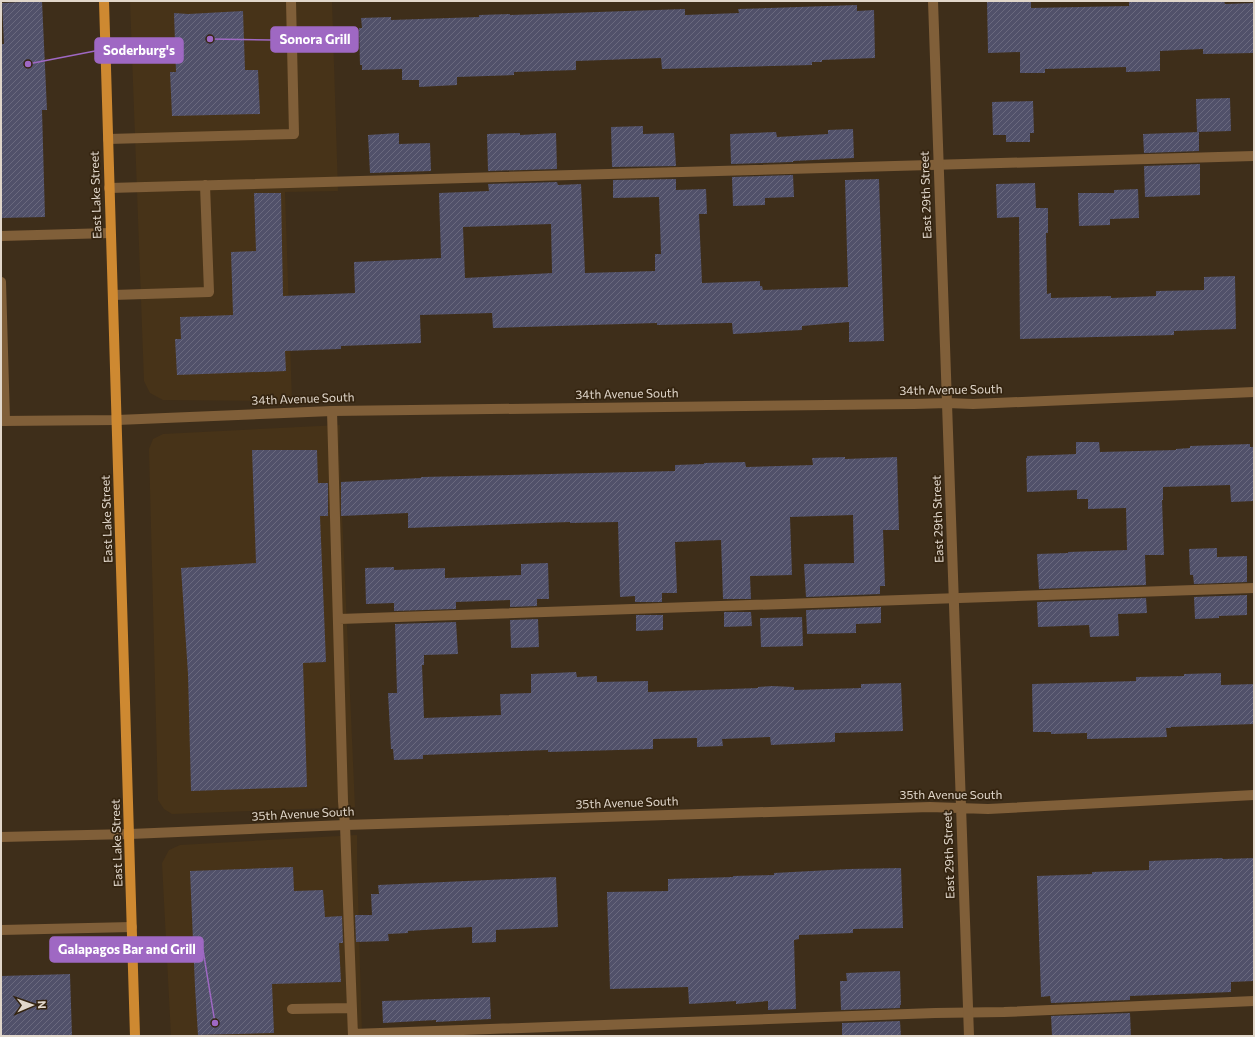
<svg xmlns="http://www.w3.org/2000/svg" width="1255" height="1037" viewBox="0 0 1255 1037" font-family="Commissioner,sans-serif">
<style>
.built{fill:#473318}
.building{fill:url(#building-hatch);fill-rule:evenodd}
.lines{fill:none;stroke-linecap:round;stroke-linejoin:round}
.service{stroke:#805f39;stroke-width:10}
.minor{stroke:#805f39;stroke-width:10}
.primary{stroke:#ce8931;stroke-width:10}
.labels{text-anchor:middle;stroke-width:3.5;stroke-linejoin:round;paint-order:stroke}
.street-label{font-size:12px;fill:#e1d7cb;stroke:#342410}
.leader{fill:none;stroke:#9f68c3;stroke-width:1.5}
.callout-dot{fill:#9f68c3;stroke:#342410;stroke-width:1.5}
.callout{fill:#9f68c3;stroke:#9f68c3;stroke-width:1.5}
.callout-label{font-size:13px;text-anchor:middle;font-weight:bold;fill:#fff}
</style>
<defs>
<pattern id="building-hatch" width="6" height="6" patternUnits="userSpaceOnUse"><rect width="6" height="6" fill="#51516a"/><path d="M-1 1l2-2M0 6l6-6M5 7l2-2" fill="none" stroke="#6a697e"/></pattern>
</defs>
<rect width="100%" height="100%" fill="#3e2e1a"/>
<path class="built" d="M 130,1 L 332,1 L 338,191 L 285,192 L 292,401 L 163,400 L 150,393 L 144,381 Z
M 340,425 L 339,445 L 355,807 L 172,814 L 164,809 L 158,800 L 149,449 L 153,439 L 163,434 Z
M 357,835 L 357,861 L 362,1036 L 171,1036 L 162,863 L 169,850 L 180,845 Z"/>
<path class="building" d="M 42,1 L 47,110 L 42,110 L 45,217 L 1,218 L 1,44 L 4,44 L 2,3 Z
M 987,1 L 1031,1 L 1031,8 L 1129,6 L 1129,1 L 1224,1 L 1225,4 L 1254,3 L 1254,53 L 1203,54 L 1203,49 L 1160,51 L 1160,71 L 1126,72 L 1126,67 L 1045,69 L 1045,73 L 1020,73 L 1020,52 L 988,53 Z
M 857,5 L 857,11 L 874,10 L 875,58 L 822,60 L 822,62 L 812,62 L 812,65 L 662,69 L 661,58 L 576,61 L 576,70 L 514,72 L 514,75 L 457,77 L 457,85 L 419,87 L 419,80 L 402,80 L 402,69 L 362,70 L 362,65 L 360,65 L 359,28 L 362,28 L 361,18 L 391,17 L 391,20 L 479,17 L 479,15 L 510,14 L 510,15 L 685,9 L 685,15 L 739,13 L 738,9 Z
M 243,11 L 245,70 L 258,70 L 260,114 L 172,116 L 170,72 L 176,72 L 174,13 L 188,14 Z
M 1230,98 L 1231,131 L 1197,132 L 1196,99 Z
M 1033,101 L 1034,133 L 1030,133 L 1030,142 L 1006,142 L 1006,135 L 993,135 L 992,102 Z
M 643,126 L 643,134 L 674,133 L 676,166 L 612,167 L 611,127 Z
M 853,129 L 854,158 L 793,161 L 793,162 L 731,164 L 730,134 L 776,132 L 777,137 L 828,134 L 828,130 Z
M 1199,132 L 1199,151 L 1144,153 L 1143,134 Z
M 399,133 L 399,144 L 430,143 L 431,171 L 370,173 L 368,135 Z
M 520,133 L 520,135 L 556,133 L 557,169 L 488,171 L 487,134 Z
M 1200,164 L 1200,195 L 1145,197 L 1144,166 Z
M 793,175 L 794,197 L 765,198 L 765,205 L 733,206 L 732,177 Z
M 676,179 L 676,190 L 706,189 L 707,214 L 699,214 L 702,283 L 760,281 L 760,286 L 762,286 L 763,290 L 848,287 L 845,180 L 879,179 L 884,341 L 849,342 L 849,322 L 802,326 L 802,330 L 733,334 L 732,323 L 729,323 L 657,325 L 657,323 L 493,328 L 492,313 L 420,315 L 421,343 L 341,346 L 341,349 L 285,351 L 286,371 L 177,375 L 175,339 L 181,339 L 180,317 L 233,315 L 231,252 L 256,251 L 254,193 L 281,193 L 283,296 L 355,293 L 354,262 L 441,258 L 439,193 L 489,191 L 488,184 L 557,182 L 558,185 L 581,184 L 585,273 L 655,271 L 655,254 L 661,254 L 659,197 L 613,198 L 613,180 ZM 551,224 L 552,273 L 465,278 L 463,227 Z
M 1035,183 L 1036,208 L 1048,208 L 1048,233 L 1046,233 L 1047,294 L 1051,293 L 1051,298 L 1111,296 L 1111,298 L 1156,296 L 1156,291 L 1204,290 L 1204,277 L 1235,276 L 1236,329 L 1174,331 L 1174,335 L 1020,339 L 1019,217 L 997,218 L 996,184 Z
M 1138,189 L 1139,218 L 1110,219 L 1110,225 L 1079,226 L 1078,193 L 1114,193 L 1114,190 Z
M 1076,442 L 1099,442 L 1100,452 L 1176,450 L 1176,449 L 1190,448 L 1190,446 L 1250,444 L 1250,447 L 1254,447 L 1254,501 L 1231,502 L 1230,485 L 1163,487 L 1163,500 L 1162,500 L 1164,555 L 1145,555 L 1146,585 L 1039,589 L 1037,554 L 1068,553 L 1068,552 L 1127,550 L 1126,508 L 1088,509 L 1088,499 L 1077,499 L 1077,490 L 1027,492 L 1026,458 L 1027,458 L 1027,456 L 1076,454 Z
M 252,450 L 317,450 L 318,483 L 328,483 L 328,516 L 320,516 L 326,662 L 303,663 L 307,787 L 191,791 L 188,674 L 181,568 L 256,563 Z
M 845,457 L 845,459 L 897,457 L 899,530 L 883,530 L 885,586 L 880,586 L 880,594 L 806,597 L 804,564 L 854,563 L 853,515 L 790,517 L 792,575 L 750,576 L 751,599 L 723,599 L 721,540 L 675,542 L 677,593 L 662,593 L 662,602 L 635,602 L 635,596 L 620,597 L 618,522 L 570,523 L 570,522 L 408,528 L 408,513 L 341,516 L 341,482 L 421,478 L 421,477 L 675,471 L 675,465 L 704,464 L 704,463 L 745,462 L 746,467 L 813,465 L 812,458 Z
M 1217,548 L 1217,557 L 1247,556 L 1247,582 L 1194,584 L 1193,575 L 1190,575 L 1189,549 Z
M 548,563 L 549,599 L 537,599 L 537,606 L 510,607 L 510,600 L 456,602 L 456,609 L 394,611 L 394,603 L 366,604 L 365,568 L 394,567 L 394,570 L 445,568 L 445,578 L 521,575 L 521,564 Z
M 1247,595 L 1247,615 L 1219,616 L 1219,618 L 1195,619 L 1194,597 Z
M 1146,598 L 1147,613 L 1118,614 L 1119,636 L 1090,637 L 1089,625 L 1038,627 L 1037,602 Z
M 881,607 L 881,623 L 856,624 L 856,633 L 807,634 L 806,610 Z
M 724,612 L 751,612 L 752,626 L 724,627 Z
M 636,615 L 663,615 L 663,630 L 636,631 Z
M 802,617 L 803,646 L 761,647 L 760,618 Z
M 538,619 L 539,647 L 511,648 L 510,620 Z
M 456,622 L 458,654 L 424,655 L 424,665 L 422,665 L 424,718 L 501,715 L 500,694 L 531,693 L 531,674 L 576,672 L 577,677 L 597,676 L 597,682 L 648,681 L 648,692 L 758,688 L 758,687 L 772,686 L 794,687 L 794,690 L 861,688 L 861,684 L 901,683 L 903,731 L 835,733 L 835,742 L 771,745 L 770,737 L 722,739 L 723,746 L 697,747 L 697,738 L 653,739 L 653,749 L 548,752 L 548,750 L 423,755 L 423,759 L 394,760 L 393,749 L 391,749 L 388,693 L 397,693 L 395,624 Z
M 1221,673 L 1221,685 L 1254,684 L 1254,724 L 1171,727 L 1171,728 L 1166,728 L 1167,737 L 1087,739 L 1087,733 L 1051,734 L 1051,732 L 1033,732 L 1032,684 L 1136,681 L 1136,677 L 1184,676 L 1184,674 Z
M 1222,858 L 1223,859 L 1254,858 L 1254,981 L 1231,982 L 1231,992 L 1130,996 L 1130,1000 L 1051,1003 L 1050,996 L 1041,997 L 1037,876 L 1092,874 L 1092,872 L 1149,870 L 1149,861 Z
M 293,867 L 294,891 L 323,890 L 325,917 L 342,916 L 343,943 L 339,943 L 341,982 L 272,984 L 274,1033 L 198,1035 L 195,987 L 190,871 Z
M 901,868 L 903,928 L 853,929 L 853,933 L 799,935 L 799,939 L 794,940 L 796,1009 L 768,1010 L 768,1001 L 736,1004 L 736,1001 L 689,1004 L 688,987 L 610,989 L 607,892 L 668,891 L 668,879 L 733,877 L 733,876 L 774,875 L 774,873 L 849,869 Z
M 556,877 L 558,927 L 496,930 L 496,942 L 472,943 L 472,927 L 408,931 L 408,933 L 388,934 L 389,941 L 356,942 L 355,915 L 372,915 L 371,894 L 379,894 L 378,885 Z
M 900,971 L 901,1005 L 900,1005 L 900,1008 L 841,1010 L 840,981 L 847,981 L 846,973 Z
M 70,974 L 72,1036 L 1,1036 L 1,976 Z
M 490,997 L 491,1019 L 436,1022 L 436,1020 L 383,1023 L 382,1001 Z
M 1130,1013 L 1131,1036 L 1052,1036 L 1051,1016 Z
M 900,1021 L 901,1036 L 842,1036 L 842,1023 Z"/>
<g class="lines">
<path class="service" d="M 108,139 L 294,134 L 291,1
M 109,188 L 1254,156
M 1,236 L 110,233
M 1,282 L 5,421
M 113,295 L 209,292 L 205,185
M 332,411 L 343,801 L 345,825 L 353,1036
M 339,619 L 1254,588
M 1,930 L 132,927
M 292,1009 L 352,1008
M 353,1034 L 935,1013 L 1004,1012 L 1254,1001"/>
<path class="minor" d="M 933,1 L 969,1036
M 1,421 L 117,420 L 332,411 L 914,404 L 947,403 L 973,404 L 1254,392
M 1,837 L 130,834 L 345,825 L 930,807 L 988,809 L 1254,795"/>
<path class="primary" d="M 104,1 L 135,1036"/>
</g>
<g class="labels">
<g class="street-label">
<text transform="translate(96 195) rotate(-92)" y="4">East Lake Street</text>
<text transform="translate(926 195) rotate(-92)" y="4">East 29th Street</text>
<text transform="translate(951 390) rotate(-1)" y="4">34th Avenue South</text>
<text transform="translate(627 394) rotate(-1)" y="4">34th Avenue South</text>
<text transform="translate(303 399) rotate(-2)" y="4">34th Avenue South</text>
<text transform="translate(107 519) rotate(-92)" y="4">East Lake Street</text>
<text transform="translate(938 519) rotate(-92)" y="4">East 29th Street</text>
<text x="951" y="799">35th Avenue South</text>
<text transform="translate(627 803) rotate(-2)" y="4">35th Avenue South</text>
<text transform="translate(303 814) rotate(-3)" y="4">35th Avenue South</text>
<text transform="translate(117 843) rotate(-92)" y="4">East Lake Street</text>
<text transform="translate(949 855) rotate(-92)" y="4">East 29th Street</text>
</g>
</g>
<path class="leader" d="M210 39L271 40M28 64L95 51M215 1023L203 950"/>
<g class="callout-dot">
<circle cx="210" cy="39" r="4"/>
<circle cx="28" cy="64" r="4"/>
<circle cx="215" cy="1023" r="4"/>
</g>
<g class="callout">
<rect x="271" y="27" width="87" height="25" rx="4"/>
<rect x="95" y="38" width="88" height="25" rx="4"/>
<rect x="50" y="937" width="153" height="25" rx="4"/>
</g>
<g class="callout-label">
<text x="315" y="44">Sonora Grill</text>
<text x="139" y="55">Soderburg's</text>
<text x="127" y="954">Galapagos Bar and Grill</text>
</g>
<rect width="1255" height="1037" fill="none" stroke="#e1d7cb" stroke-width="4"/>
<g transform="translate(32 1005) rotate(88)" stroke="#342410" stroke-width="3" paint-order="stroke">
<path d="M0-3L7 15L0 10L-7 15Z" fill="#e1d7cb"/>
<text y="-6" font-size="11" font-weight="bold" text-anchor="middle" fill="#e1d7cb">N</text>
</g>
</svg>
